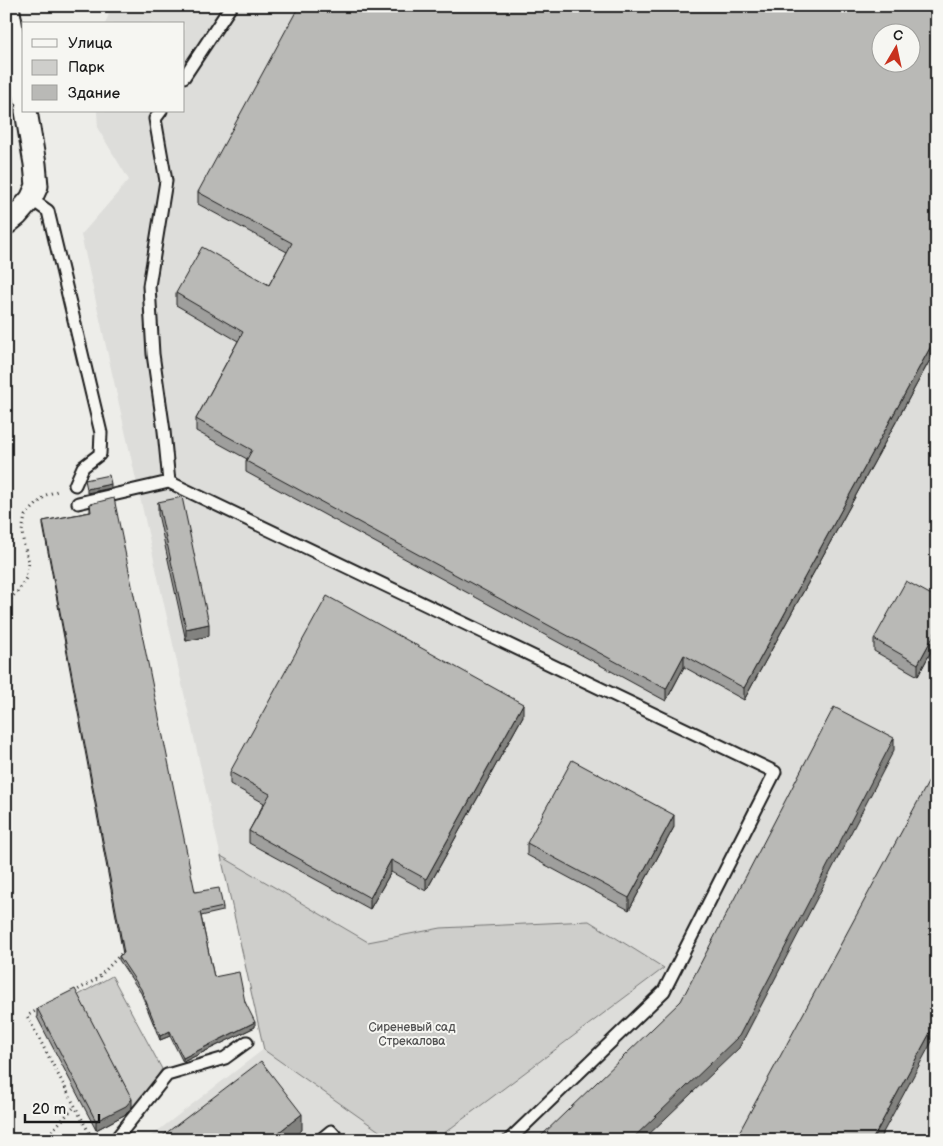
<svg xmlns="http://www.w3.org/2000/svg" width="943" height="1146" viewBox="0 0 943 1146" font-family="'Balsamiq Sans',sans-serif">
<style>
.built{fill:#ddddda;fill-rule:evenodd}
.green{fill:#cececb;stroke:#757574}
.lines{fill:none;stroke-linecap:round;stroke-linejoin:round}
.service-casing{stroke:#1c1c1c;stroke-width:15}
.minor-casing{stroke:#1c1c1c;stroke-width:25}
.path{stroke:#1c1c1c;stroke-width:3;stroke-dasharray:1 4;stroke-linecap:butt}
.service{stroke:#f6f6f2;stroke-width:11}
.minor{stroke:#f6f6f2;stroke-width:21}
.wall{fill:#9f9f9d;stroke:#1c1c1c}
.shaded-wall{fill:#82827f;stroke:#1c1c1c}
.building{fill:#b9b9b6;stroke:#1c1c1c;fill-rule:evenodd}
.labels{text-anchor:middle;stroke-width:4;stroke-linejoin:round;paint-order:stroke}
.park-label{font-size:12px;fill:#515151;stroke:#f6f6f2}
</style>
<rect width="100%" height="100%" fill="#edede9"/>
<filter id="ink" filterUnits="userSpaceOnUse"><feTurbulence type="fractalNoise" baseFrequency=".02" numOctaves="2"/><feDisplacementMap in="SourceGraphic" scale="10" xChannelSelector="R" yChannelSelector="G"/><feConvolveMatrix kernelMatrix="1 2 1 2 8 2 1 2 1" color-interpolation-filters="sRGB"/></filter>
<g filter="url(#ink)">
<path class="built" d="M 112,6 L 937,6 L 937,1140 L 146,1140 L 264,1049 L 81,235 L 129,180 L 98,129 L 97,111 L 184,111 L 184,24 L 105,24 ZM 880,32 L 910,32 L 910,62 L 880,62 Z"/>
<path class="green" d="M 221,856 L 368,942 L 441,928 L 589,921 L 664,968 L 435,1140 L 392,1140 L 264,1050 Z
M 112,976 L 162,1069 L 134,1110 L 75,997 Z"/>
<g class="lines">
<defs>
<path id="service" d="M 184,77 L 231,6
M 31,199 L 48,211 L 101,433 L 100,454 L 83,467 L 75,485
M 169,482 L 775,772 L 664,991 L 509,1140
M 78,503 L 169,482 L 164,431 L 153,354 L 149,286 L 166,181 L 155,119 L 161,111
M 115,1140 L 167,1075 L 225,1058 L 247,1042
M 320,1140 L 331,1131 L 339,1140"/>
<path id="minor" d="M 8,6 L 24,97
M 6,224 L 17,215 L 31,199 L 37,186 L 35,164 L 26,111"/>
</defs>
<use href="#service" class="service-casing"/>
<use href="#minor" class="minor-casing"/>
<path class="path" d="M 6,629 L 8,612 L 11,598 L 19,590 L 26,578 L 29,562 L 24,546 L 22,532 L 25,516 L 46,495 L 60,490
M 6,646 L 8,662 L 6,667
M 74,992 L 97,979 L 121,954 L 126,952
M 39,1009 L 27,1016 L 93,1140
M 48,1140 L 51,1132 L 75,1106"/>
<use href="#service" class="service"/>
<use href="#minor" class="minor"/>
</g>
<path class="wall" d="M 937,6 L 937,347 L 744,700 L 684,667 L 666,701 L 246,472 L 246,461 L 247,459 L 196,431 L 196,419 L 238,341 L 176,305 L 176,293 L 269,285 L 287,252 L 198,204 L 198,192 Z
M 158,502 L 209,636 L 186,641 L 158,514 Z
M 90,504 L 195,892 L 223,907 L 223,911 L 201,916 L 214,977 L 245,1002 L 255,1027 L 183,1062 L 170,1036 L 160,1040 L 141,993 L 119,960 L 119,956 L 123,954 L 43,525 L 43,521 L 90,512 Z
M 937,598 L 937,640 L 918,676 L 874,651 L 874,639 Z
M 523,716 L 426,891 L 391,872 L 370,909 L 249,843 L 249,831 L 264,803 L 230,784 L 230,772 Z
M 674,827 L 629,910 L 527,855 L 527,843 Z
M 37,1008 L 132,1107 L 126,1114 L 96,1130 L 37,1017 Z"/>
<path class="shaded-wall" d="M 937,335 L 937,347 L 744,700 L 744,688 Z
M 111,484 L 111,488 L 87,493 L 87,489 Z
M 209,624 L 209,636 L 186,641 L 186,629 Z
M 937,629 L 937,640 L 918,676 L 918,664 Z
M 684,655 L 684,667 L 666,701 L 666,689 Z
M 523,704 L 523,716 L 426,891 L 426,879 Z
M 894,738 L 894,750 L 739,1048 L 643,1140 L 631,1140 Z
M 674,815 L 674,827 L 629,910 L 629,898 Z
M 391,860 L 391,872 L 370,909 L 370,898 Z
M 937,1020 L 937,1032 L 879,1140 L 872,1140 Z
M 255,1022 L 255,1027 L 183,1062 L 183,1058 Z
M 170,1031 L 170,1036 L 160,1040 L 160,1036 Z
M 132,1099 L 132,1107 L 126,1114 L 96,1130 L 96,1121 Z
M 302,1114 L 302,1130 L 289,1140 L 269,1140 Z"/>
<path class="building" d="M 299,6 L 937,6 L 937,335 L 744,688 L 684,655 L 666,689 L 246,461 L 252,450 L 196,419 L 243,332 L 176,293 L 202,247 L 269,285 L 292,243 L 198,192 ZM 880,32 L 910,32 L 910,62 L 880,62 Z
M 109,475 L 111,484 L 87,489 L 85,480 Z
M 182,497 L 209,624 L 186,629 L 158,502 Z
M 114,498 L 195,892 L 219,888 L 223,907 L 200,912 L 214,977 L 239,972 L 245,1002 L 255,1022 L 183,1058 L 170,1031 L 160,1036 L 141,989 L 119,956 L 124,953 L 43,521 L 91,512 L 90,504 Z
M 906,581 L 937,598 L 937,629 L 918,664 L 874,639 Z
M 327,596 L 523,704 L 426,879 L 391,860 L 370,898 L 249,831 L 270,794 L 230,772 Z
M 834,707 L 894,738 L 739,1036 L 631,1140 L 541,1140 L 539,1138 L 681,1001 Z
M 572,760 L 674,815 L 629,898 L 527,843 Z
M 937,766 L 937,1020 L 872,1140 L 735,1140 Z
M 75,989 L 132,1099 L 126,1106 L 96,1121 L 37,1008 Z
M 261,1061 L 302,1114 L 269,1140 L 157,1140 Z"/>
</g>
<g class="labels">
<g class="park-label">
<text x="412" y="1031">Сиреневый сад<tspan x="412" dy="14">Стрекалова</tspan></text>
</g>
</g>
<rect width="943" height="1146" fill="none" stroke="#f6f6f2" stroke-width="25"/>
<rect x="12" y="12" width="918" height="1121" fill="none" stroke="#1c1c1c" stroke-width="2" filter="url(#ink)"/>
<rect x="22" y="22" width="162" height="90" fill="#f6f6f2" stroke="#9f9f9c"/>
<rect x="32" y="39" width="25" height="8" fill="#f6f6f2" stroke="#9f9f9c"/>
<text x="68" y="48" font-size="15" fill="#1c1c1c">Улица</text>
<rect x="32" y="60" width="25" height="15" fill="#cececb" stroke="#9f9f9c"/>
<text x="68" y="72" font-size="15" fill="#1c1c1c">Парк</text>
<rect x="32" y="85" width="25" height="15" fill="#b9b9b6" stroke="#9f9f9c"/>
<text x="68" y="98" font-size="15" fill="#1c1c1c">Здание</text>
<g transform="translate(896 48) rotate(9)"><circle r="24" fill="#f6f6f2" stroke="#9f9f9c"/>
<path d="M0-4L9 19L0 12L-9 19Z" fill="#c8321e"/>
<text y="-8" font-size="14" font-weight="bold" text-anchor="middle" fill="#1c1c1c">С</text>
</g>
<path d="M25 1114v8h74v-8" fill="none" stroke="#1c1c1c" stroke-width="2.5"/>
<text x="32" y="1114" font-size="15" fill="#1c1c1c" stroke="#f6f6f2" stroke-width="4" paint-order="stroke">20 m</text>
</svg>
